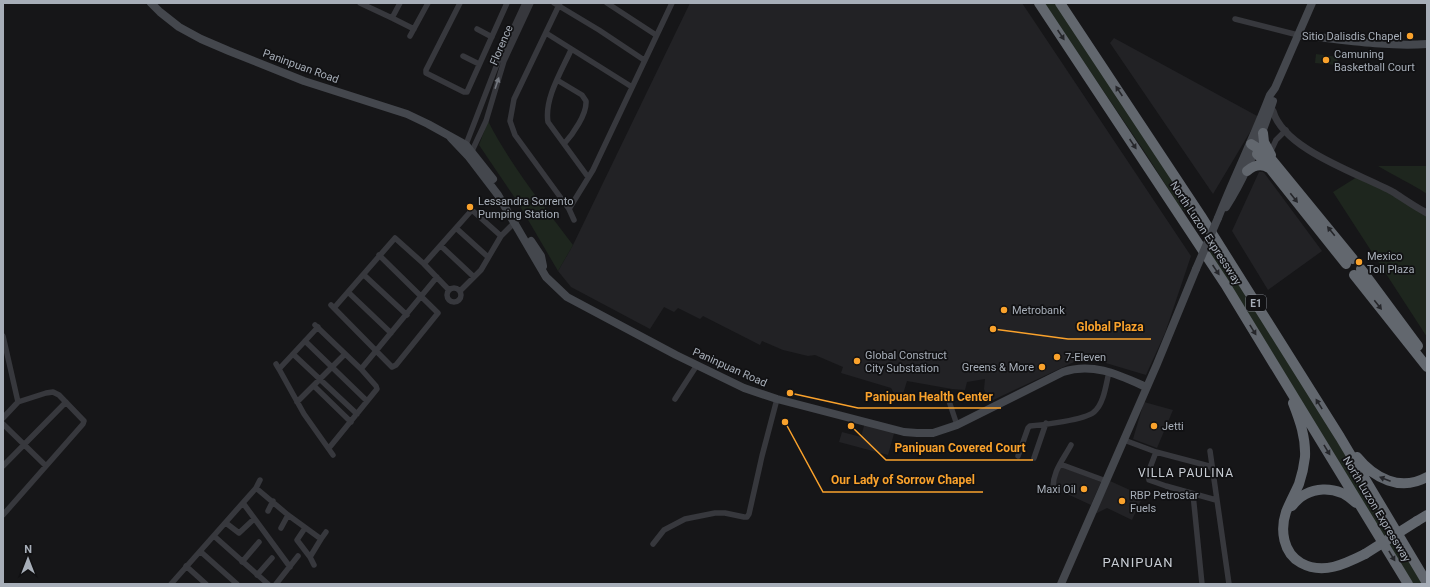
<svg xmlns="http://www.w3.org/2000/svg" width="1430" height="587" viewBox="0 0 1430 587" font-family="Roboto,sans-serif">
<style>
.built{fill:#222225}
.green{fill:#1e261e}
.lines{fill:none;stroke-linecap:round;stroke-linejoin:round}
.minor{stroke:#37383d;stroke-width:5.5}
.tertiary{stroke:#37383d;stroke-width:7}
.secondary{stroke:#44474d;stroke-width:8}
.motorway{stroke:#62676e;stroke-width:10}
.secondary-bridge{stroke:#44474d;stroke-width:8}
.motorway-bridge{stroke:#62676e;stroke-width:10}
.oneway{fill:#25262a}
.oneway2{fill:#757981}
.poi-dot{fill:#faa22c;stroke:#111113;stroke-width:1.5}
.labels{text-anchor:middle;stroke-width:3.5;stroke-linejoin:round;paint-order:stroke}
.shield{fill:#111113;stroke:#7a7f86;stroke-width:1}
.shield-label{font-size:10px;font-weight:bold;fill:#a7aeb8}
.poi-label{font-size:11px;fill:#a7aeb8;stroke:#111113;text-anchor:start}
.street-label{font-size:11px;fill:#a7aeb8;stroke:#111113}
.neighbourhood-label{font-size:12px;letter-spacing:1px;fill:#c8cdd4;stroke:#111113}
.quarter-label{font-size:13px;letter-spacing:1px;fill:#c8cdd4;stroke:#111113}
.leader{fill:none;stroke:#faa22c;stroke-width:1.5}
.callout-dot{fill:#faa22c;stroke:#111113;stroke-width:1.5}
.callout-label{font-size:12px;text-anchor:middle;font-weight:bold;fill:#faa22c;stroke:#111113;stroke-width:3.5;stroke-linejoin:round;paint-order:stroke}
</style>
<rect width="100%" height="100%" fill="#161618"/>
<path class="built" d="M 690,3 L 1022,3 L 1191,256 L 1165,333 L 1146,375 L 1099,361 L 1081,360 L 1074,362 L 989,402 L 984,389 L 985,379 L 967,382 L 965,390 L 952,389 L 907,381 L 903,394 L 899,394 L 894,393 L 891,388 L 841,373 L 843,367 L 815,355 L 808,356 L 783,350 L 762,341 L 760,345 L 703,316 L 700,319 L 678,308 L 674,312 L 664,307 L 650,329 L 571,287 L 558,271 L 573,245 Z
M 1114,38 L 1259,117 L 1213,194 L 1110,43 Z
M 1259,172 L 1263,172 L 1265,174 L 1322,251 L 1268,290 L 1232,231 Z
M 1144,402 L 1173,410 L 1157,448 L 1133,439 Z
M 865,422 L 895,430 L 888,455 L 839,442 L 842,432 L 861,437 Z
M 1060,466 L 1101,482 L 1091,505 L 1065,493 L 1055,493 L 1053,480 Z
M 1110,481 L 1143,496 L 1132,520 L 1107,508 L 1095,514 Z"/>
<path class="green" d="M 1044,3 L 1057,3 L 1189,206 L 1189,209 L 1186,211 L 1181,209 L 1144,151 Z
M 1316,54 L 1338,57 L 1337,65 L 1315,63 Z
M 488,121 C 511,166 543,205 573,245 L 558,271 L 517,201 L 479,145 Z
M 1378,166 L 1427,166 L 1427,194 C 1411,183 1394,176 1378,166 Z
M 1357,177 L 1386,190 L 1427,215 L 1427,337 L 1333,192 Z
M 1214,241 L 1425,584 L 1412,584 L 1208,254 Z"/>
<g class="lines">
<path class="minor" d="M 360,3 L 392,18 L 414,29
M 460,3 L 426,70 L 426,73 L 464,92 L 467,92 L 507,3
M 554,3 L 599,30 L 644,60
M 560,3 L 514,99 L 510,121 L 515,135 L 569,209 L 574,220
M 607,3 L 656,35
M 392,18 L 400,3
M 1235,19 L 1298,35
M 477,29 L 492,37
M 546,33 L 632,87
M 410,36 L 428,3
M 571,50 C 562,70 544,99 548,122 L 588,177
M 463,56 L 479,64
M 557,80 L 582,95 L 586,101 C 587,114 573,134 564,144
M 465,147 L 499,59 L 525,3
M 471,153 L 486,121 L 504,61 L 531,3
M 1270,153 L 1276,140 L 1286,130
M 569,209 L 593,170 L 672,3
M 456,228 L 488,257
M 441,246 L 474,277
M 424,264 L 471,211 L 473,211 L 501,236
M 364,275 L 407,315
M447 295a7 7 0 1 1 14 0a7 7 0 1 1-14 0Z
M 460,291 L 481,270 L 501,236 L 518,219
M 348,292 L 391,333
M 331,305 L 392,367 L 396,365 L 438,313 L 379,255
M 334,308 L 395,238 L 424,264 L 449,290
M 315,325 L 361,369 L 437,277
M 318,327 L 279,369 L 304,414 L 333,455
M 3,336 L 18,402
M 305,341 L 367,401
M 293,354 L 357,414
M 276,364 L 279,369
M 314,386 L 351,422
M 948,398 L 957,425
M 675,399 L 697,365
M 297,402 L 345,354
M 3,418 L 18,402 L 46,393 L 53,392 L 59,395 L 84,421 L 83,424 L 3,515
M 3,424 L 46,466
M 1124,440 L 1156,452 L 1209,466 L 1212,469
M 329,448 L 377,389 L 376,386 L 361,369
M 1210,451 L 1229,584
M 1156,452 L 1148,473 L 1149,480 L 1166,486 L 1216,500
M 1018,456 L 1028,428 L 1030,426 C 1042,425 1085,420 1094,412 C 1104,404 1106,384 1109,372
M 1034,458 L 1046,423
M 1060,464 L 1106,481
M 3,466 L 66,402
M 256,488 L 260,480
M 1053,490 C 1052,472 1063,460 1071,445
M 1193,494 L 1202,584
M 243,503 L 290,567
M 268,511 L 273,501
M 226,523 L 239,533 L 254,519
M 281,528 L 288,515
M 214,536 L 268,584
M 321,539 L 326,532
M 653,544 L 664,530 L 685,519 L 715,513 L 725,513 L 744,517 L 747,517 L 749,514 L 762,456 L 777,399
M 201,552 L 237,584
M 310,557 L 314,565
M 242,562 L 259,542
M 186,566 L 206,584
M 257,575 L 272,558
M 171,584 L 256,488 L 288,515 L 321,539 L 310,557 L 297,540 L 305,528
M 276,584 L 298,556"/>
<path class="tertiary" d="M 1267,108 L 1273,111 C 1284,150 1360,174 1393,192 C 1404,199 1415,207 1427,213"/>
<path class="secondary" d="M 151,3 L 160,12 L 179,27 L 201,39 L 229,51 L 304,81 L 407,114 L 428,124 L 466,145 L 493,179
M 1298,35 C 1341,39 1383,47 1427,44
M 451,138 L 469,157 L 498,195 L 546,277 L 567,297 L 676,355 L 744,388 L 777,399 L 904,432 L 917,433 L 933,433 L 957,425 L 1063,372 C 1093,362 1119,375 1146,387
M 1226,207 C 1247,175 1261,138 1273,101
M 1218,218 C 1234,177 1254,137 1270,95 L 1275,88 L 1312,3
M 531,241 L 541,256 L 543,266
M 1061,584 L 1157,364 L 1196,269"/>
<path class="motorway" d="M 1039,3 L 1225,284 L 1408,584
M 1060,3 L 1201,216 L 1340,437 L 1427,583
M 1263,133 L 1264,142 L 1271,155
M 1251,144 L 1267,154 L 1353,259
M 1257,154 L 1264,161 L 1346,264
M 1247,171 C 1254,165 1261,163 1269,168
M 1361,269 L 1418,346
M 1354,275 L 1427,367
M 1293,403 C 1300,421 1306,438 1305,457 C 1304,466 1302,475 1299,484 C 1295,493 1290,502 1286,512 C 1280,530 1283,553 1301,563 C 1323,575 1345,564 1365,554
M 1357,457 C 1374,478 1400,492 1427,477
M 1292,506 C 1308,485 1337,484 1356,503
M 1417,521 L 1427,515"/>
<path class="secondary-bridge" d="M 1196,269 L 1218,218"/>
<path class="motorway-bridge" d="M 1365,554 L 1417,521"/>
</g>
<defs><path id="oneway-solid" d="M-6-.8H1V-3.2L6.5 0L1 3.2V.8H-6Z"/></defs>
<g class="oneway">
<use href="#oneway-solid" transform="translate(1061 35) rotate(56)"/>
<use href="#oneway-solid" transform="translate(1119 91) rotate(-124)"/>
<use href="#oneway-solid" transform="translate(1133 144) rotate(56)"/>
<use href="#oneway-solid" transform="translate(1294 198) rotate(52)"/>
<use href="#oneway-solid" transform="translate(1331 231) rotate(-129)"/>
<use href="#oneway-solid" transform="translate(1216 270) rotate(56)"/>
<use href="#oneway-solid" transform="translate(1378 305) rotate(52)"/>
<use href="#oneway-solid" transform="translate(1253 330) rotate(58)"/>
<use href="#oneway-solid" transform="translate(1319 404) rotate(-122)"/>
<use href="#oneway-solid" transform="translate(1327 450) rotate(59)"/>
<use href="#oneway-solid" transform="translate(1385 479) rotate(-159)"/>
<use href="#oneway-solid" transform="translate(1392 556) rotate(59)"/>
</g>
<use class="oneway2" href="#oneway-solid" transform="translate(497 83) rotate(-71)"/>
<g class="poi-dot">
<circle cx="1410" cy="36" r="4"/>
<circle cx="1326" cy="60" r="4"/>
<circle cx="470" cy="207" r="4"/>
<circle cx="1359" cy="262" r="4"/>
<circle cx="1004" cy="310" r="4"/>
<circle cx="1057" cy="357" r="4"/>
<circle cx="857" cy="361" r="4"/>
<circle cx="1042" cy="367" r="4"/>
<circle cx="1154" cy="426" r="4"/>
<circle cx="1084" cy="489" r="4"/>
<circle cx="1122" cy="501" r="4"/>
</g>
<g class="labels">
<rect class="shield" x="1246" y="295" width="20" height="16" rx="3"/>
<g class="shield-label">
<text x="1256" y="307">E1</text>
</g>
<g class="poi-label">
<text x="1402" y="40" text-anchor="end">Sitio Dalisdis Chapel</text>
<text x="1334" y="58">Camuning<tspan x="1334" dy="13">Basketball Court</tspan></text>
<text x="478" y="205">Lessandra Sorrento<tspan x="478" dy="13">Pumping Station</tspan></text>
<text x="1367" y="260">Mexico<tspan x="1367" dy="13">Toll Plaza</tspan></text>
<text x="1012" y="314">Metrobank</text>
<text x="865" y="359">Global Construct<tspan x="865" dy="13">City Substation</tspan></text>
<text x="1065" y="361">7-Eleven</text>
<text x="1034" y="371" text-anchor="end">Greens &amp; More</text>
<text x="1162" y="430">Jetti</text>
<text x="1076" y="493" text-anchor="end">Maxi Oil</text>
<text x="1130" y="499">RBP Petrostar<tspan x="1130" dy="13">Fuels</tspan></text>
</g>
<g class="street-label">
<text transform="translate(501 45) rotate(-67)" y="4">Florence</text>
<text transform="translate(301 66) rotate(20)" y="4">Paninpuan Road</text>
<text transform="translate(1206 233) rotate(57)" y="4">North Luzon Expressway</text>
<text transform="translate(730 367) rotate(24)" y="4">Paninpuan Road</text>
<text transform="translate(1377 509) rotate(59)" y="4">North Luzon Expressway</text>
</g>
<g class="neighbourhood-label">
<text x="1186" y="477">VILLA PAULINA</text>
</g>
<g class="quarter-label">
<text x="1138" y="567">PANIPUAN</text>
</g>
</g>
<path class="leader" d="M993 329L1068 339H1151M790 393L858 408H1001M851 426L886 460H1033M785 422L823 492H983"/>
<g class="callout-dot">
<circle cx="993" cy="329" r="4"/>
<circle cx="790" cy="393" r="4"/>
<circle cx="851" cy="426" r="4"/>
<circle cx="785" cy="422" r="4"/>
</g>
<g class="callout-label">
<text x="1110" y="331">Global Plaza</text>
<text x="929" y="401">Panipuan Health Center</text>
<text x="960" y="452">Panipuan Covered Court</text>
<text x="903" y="484">Our Lady of Sorrow Chapel</text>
</g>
<rect width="1430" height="587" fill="none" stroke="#a7aeb8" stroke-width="8"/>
<g transform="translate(28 559)" stroke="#111113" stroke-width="3" paint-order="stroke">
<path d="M0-3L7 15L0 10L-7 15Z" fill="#a7aeb8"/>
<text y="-6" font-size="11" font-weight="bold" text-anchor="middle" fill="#a7aeb8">N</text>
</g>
</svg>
